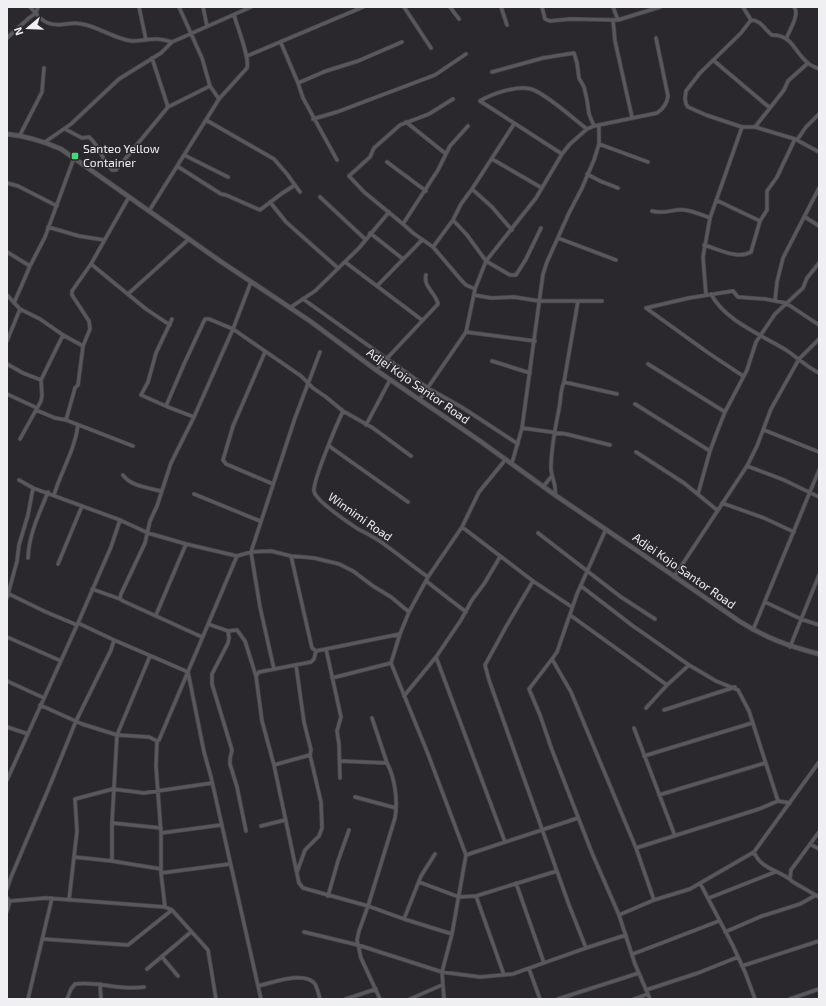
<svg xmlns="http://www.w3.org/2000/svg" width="826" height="1006" viewBox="0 0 826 1006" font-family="'Exo 2',sans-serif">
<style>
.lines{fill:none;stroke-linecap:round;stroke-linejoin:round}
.minor-casing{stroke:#47464a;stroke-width:4.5}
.tertiary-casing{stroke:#47464a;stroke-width:5.5}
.minor{stroke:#59585d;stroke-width:3}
.tertiary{stroke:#59585d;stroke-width:4}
.poi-dot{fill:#49d778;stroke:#2a282d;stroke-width:1.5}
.labels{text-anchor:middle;stroke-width:3;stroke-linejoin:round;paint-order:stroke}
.poi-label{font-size:12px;fill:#f0eff2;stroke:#2a282d;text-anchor:start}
.street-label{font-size:12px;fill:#f0eff2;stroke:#2a282d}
</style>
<rect width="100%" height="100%" fill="#2a282d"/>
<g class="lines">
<defs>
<path id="minor" d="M 30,7 C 36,13 40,20 48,23 C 61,28 69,21 82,24 C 99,27 115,39 132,41 C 140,41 148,39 157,39 C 162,39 167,41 172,42
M 139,7 L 146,40
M 179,7 L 202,58 L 210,86
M 203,7 L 207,26
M 404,7 L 431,48
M 450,7 L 459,19
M 501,7 L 507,25
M 542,7 L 545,19 L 550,21 L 570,19 L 618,20 L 660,7
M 613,7 L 618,20
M 743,7 L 751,20 L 741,33 L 700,73 L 686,91 L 685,98 L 686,104 L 688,107 L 706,115 L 742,127 L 755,127 L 795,139 L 819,152
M 613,20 L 615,41 L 632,117
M 751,20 C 761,20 765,30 772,35 C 793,35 794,52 808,63 C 811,66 815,67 819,69
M 787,37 C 790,29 800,14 794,7
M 7,38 L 29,18 L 36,13 L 38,7
M 281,43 L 298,83 L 303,98 L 337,160
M 247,56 L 363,7
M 152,58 L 168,107
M 713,60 L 770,108
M 492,72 L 543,58 L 574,53 L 577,63 L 579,78 L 584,87 L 587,100 L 589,114 L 594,126
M 298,83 L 326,71 L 358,61 L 402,42
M 453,99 L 429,114 L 400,125 L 374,148 L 370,157 L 349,176 L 364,192 L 403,224 L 413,233 L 433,247 L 462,281 L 466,285 L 475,289
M 313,119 L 337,112 L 435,75 L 466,54
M 206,120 L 274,159 L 287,174 L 300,192
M 406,122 L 446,154
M 514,124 L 472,189 L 461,204 L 453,220 L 467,235 L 486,261 L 510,275 L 516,275 L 526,259 L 541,228
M 755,127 L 784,90 L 788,81 L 808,63
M 65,129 L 82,138 L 89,137 C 100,146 102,161 112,170 L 116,170 L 168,107 L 210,86 L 219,99
M 20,135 L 42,92 L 44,68
M 797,140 L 806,127 L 819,114
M 45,142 L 71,124 L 119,79 L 161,53 L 172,42 L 251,7
M 599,144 L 648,162
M 562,154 L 480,101 C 491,94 517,85 531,89 C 544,92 575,120 587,129
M 184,155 L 228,177
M 492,159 L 542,188
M 387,162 L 426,191
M 177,166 L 221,194 L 226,195 L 260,210 L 281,194 L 295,185
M 587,174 L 600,181 L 618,188
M 7,183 L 18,186 L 57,206
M 472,189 L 492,207 L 512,230
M 129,197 L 91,264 L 72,291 L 72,295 L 89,321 L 90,329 L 83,346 L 78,385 L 75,388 L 66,420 L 133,446
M 320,197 L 365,239
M 716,200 L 760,221
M 270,202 L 286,222 L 338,268
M 149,211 L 219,99 L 247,68 C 250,58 237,26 234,15
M 652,211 C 666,215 674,208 685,210 C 693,211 702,215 710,218
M 805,217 L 819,226
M 403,224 L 438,170 L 450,146 L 468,126
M 48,227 L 79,236 L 104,240
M 370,233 L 403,259
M 558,238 L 616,260
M 704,245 C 718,249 738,260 751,252 L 760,221 L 767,210 L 767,191 L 777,177 L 795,139
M 433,247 L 453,220
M 7,252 L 30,266
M 345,262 L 422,320
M 91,264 L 146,309 L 170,325
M 377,286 L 422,240
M 128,294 L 189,239
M 711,294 C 725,321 762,335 786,350 C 798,358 807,367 819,373
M 7,295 L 20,309 L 40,319 L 63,335 L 83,346
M 474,295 L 491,298 L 514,297 L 539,301 L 602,301
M 706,295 L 703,257 L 710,218 L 742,127
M 303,299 L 428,388 L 463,408 L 518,444
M 775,301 L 777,282 L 783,258 L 819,188
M 14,303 L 30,266 L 45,237 L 74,158
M 291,307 L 315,291 L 359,248 L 389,212
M 646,308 L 689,298 L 733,291 L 738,297 L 765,299 L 786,303 L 819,325
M 646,308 L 707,352 L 743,376
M 172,319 L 156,353 L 148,382 L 141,395 L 168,407 L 194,417
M 466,332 L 535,341
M 7,341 L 20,309
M 265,352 L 233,426 L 223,460 L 226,464 L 273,484
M 492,361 L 530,373
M 7,364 L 23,373 L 41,380 L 63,335
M 648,364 L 725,412
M 376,370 L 438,304 C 436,293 423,287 426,275
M 564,382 L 578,301
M 7,394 L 37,408
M 420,399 L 466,332 L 475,289 L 486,261 L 536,198 L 562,154 L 570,144 L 587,129 L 594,126 L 657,113 C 663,109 667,104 668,96 L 656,38
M 635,404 L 710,451
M 166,406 C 178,377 191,348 205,319 L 209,319 L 233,329 L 301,376 L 313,388 L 326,397 L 343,411 L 373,428 L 411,456
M 36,410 L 55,418 L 66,420
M 343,411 C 337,424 313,480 314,491 C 315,500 349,523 358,529 C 366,533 374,537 381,542 C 397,553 412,566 428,577
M 366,425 L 390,380
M 522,428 L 566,434 L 610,445
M 764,430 L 819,452
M 20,439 L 41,401 L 42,395 L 41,380
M 329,446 L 408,502
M 636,452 L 684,483 L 717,510
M 512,463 L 522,428 L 543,274 L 547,262 L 569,213 L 582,188 L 594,160 L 599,144 L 599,125
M 747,466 L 784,480 L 819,497
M 123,475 C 130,486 149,488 161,491
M 19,480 L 33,488 L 120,520 L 148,533 L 186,544 L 237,556 L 159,740 L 157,741 L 156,766 L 161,833 L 161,873 L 165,907
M 543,487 L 551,477
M 194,494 L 260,521
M 698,494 L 710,451 L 717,432 L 725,412 L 747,370 L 756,342 L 775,314 L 803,288 L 807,278 L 819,263
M 54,495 C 61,471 75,450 78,425
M 555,495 C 557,484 551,478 551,468 C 551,448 555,429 559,409 C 561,400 560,391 564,382 L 617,394
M 722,503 L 764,518 L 794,532
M 462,527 L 533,581 L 572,607
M 606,529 L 577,594 L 557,652 L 552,659 L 529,689 L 540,715 L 552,750 L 592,853 L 619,915 L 635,964 L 650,999
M 538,533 L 621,597 L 655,619
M 237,556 L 251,552 L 271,551 L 291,556 L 314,558 L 339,564 L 353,571 L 373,586 L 391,597 L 409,612
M 291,556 L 312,648 L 316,651 L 326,649 L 341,717 L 337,731 L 339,744 L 340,778
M 500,557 L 484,584 L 472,600 L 461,620 L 436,657 L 505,842
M 28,558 C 29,534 39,514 48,492
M 58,564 L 82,506
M 674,577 L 747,466 L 757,446 L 771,409 L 799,359 L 819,339
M 426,581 L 466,612
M 533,581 L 507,625 L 485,665 L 489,680 L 569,905 L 586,948
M 581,586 L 633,626 L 689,665 L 716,681 L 738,690 L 749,711 L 778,801
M 92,589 L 120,599
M 9,594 L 46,612 L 77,625
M 7,598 L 17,561 L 19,545 L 28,515 L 33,488
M 765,602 L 801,619 L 819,625
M 156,615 L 186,544
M 570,615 L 667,685
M 78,623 L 114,640 L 188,672
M 208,624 L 228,631 L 229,638 L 228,643 L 212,674 L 212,684 L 232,750 L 230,759 L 230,764 L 237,787 L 246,831
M 753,630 L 819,470
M 228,631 L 237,630 L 245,641 L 256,676
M 7,637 L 61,661
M 202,637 L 123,601 L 120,599 L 121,594 L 145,543 L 150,521 L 157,506 L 171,463 L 194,417 L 233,329 L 251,282
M 790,647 L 819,575
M 326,649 L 400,634
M 552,659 L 571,692 L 636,848 L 654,900
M 296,665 L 304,722 L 311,750 L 310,755 L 274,765 L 299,883 L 303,888 L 368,906 L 404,919 L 452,934
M 274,669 L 260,607 L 251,552 L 295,418 L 320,352
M 188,672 L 204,752 L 211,777 L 261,999
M 332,678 L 391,663
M 7,681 L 44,698
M 404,696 L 436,657
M 40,705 L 82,724 L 117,735 L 149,737 L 157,741
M 646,708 L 667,685 L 689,665
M 664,710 L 735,687
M 372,718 L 387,763
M 7,727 L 28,734
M 634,728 L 675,836
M 644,756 L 752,723
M 340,761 L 387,763 C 395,778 398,801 395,818 L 368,906 L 359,931 L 357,940 L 361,958 L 380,999
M 274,765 L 262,721 L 256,676 L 259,672 L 311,662 L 314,659 L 316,651
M 7,780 L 78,623 L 111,547 L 120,520
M 659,795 L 765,763
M 355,797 L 396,808
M 112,823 L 161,828
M 261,826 L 285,820
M 161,833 L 221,825
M 810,844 L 819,849
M 636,848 L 759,809 L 778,801 L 790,803
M 754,852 C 761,870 781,870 793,882 L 819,897
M 466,855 L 578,818
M 74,857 L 112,861 L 161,869
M 112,861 L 112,823 L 117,735 L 150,656
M 297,872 L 305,850 L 319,836 L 322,828 L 321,802 L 310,755
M 161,873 L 230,864
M 790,878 L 791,870 L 819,832
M 419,882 L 459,897 L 476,896 L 557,871
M 516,883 L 544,963
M 700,883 L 733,946 L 745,972 L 755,999
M 7,889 L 11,877 L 48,790 L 76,721 L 111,650 L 114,640
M 328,896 L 338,861 L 349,830
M 476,896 L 504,975
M 7,898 L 10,901 L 46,898 L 165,907 L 172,910 L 208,950 L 216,999
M 709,898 L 775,872
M 69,900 L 77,831 L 75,799 L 113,789 L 144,793 L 212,783
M 7,911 L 10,901
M 619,915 L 654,900 L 690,889 L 754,852 L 819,762
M 404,919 L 421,876 L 435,854
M 304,932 L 358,945 L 442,972 L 480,977 L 513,974 L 521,971 L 586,948 L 626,935
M 725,932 L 762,916 L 800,904 L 816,895
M 43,939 L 128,945 L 172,910
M 633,954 L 719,921
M 162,957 L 178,976
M 742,966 L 819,941
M 147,969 L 191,932
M 529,969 L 540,999
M 100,984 L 101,999
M 258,986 C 272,983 305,970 315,984 C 317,988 319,995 320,999
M 646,990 L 698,973 L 738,957
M 28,999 L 52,898
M 67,999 L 71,989 L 75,984 C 99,981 121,991 144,987
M 346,999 L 376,989
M 410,999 L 442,985
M 444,999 L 442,972 L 452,934 L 466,855 L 428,754 L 391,663 L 400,634 L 409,612 L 428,577 L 462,527 L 479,492 L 506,459
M 558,999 L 639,973
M 634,999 L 648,994
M 790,999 L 819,989"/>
<path id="tertiary" d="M 7,134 C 26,136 43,141 61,149 L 220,261 L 310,321 L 376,370 L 480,441 L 555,495 L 639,552 L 739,621 C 766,638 788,646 819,654"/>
</defs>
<use href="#minor" class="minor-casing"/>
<use href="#tertiary" class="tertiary-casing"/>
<use href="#minor" class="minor"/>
<use href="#tertiary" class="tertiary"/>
</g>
<rect class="poi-dot" x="71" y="152" width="8" height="8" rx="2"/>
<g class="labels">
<g class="poi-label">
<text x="83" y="153">Santeo Yellow<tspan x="83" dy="14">Container</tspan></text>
</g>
<g class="street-label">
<text transform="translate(418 386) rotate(35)" y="4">Adjei Kojo Santor Road</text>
<text transform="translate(360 517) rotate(35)" y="4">Winnimi Road</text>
<text transform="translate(684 571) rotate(35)" y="4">Adjei Kojo Santor Road</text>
</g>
</g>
<rect width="826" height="1006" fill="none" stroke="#f0eff2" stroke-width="16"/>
<g transform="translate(28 28) rotate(251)" stroke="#2a282d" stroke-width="3" paint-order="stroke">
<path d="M0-3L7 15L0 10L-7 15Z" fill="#f0eff2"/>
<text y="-6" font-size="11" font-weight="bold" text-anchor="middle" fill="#f0eff2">N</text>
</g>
</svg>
